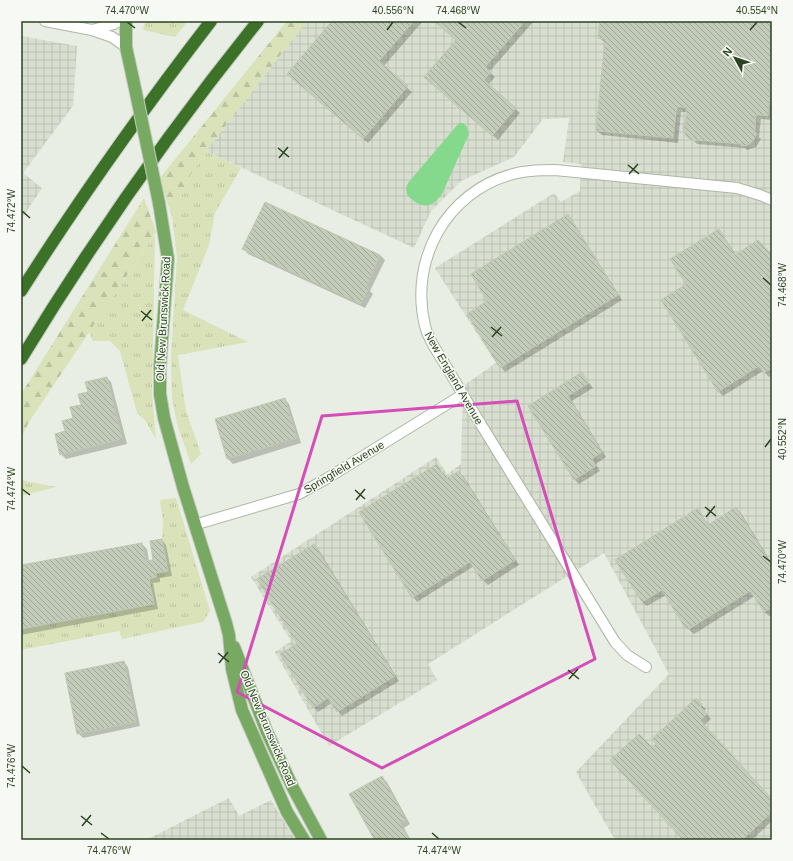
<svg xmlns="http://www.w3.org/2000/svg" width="793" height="861" viewBox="0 0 793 861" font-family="Helvetica,sans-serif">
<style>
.industrial{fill:url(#industrial-grid)}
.grass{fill:url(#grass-tufts)}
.forest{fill:url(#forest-firs)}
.water{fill:#85d98d}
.shadow{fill:#0003}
.building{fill:url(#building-back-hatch);stroke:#bec9b4}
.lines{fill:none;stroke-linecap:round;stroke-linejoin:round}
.minor-casing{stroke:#acb7a5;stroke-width:12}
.major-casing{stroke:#c4cac1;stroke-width:14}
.highway-casing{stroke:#c4cac1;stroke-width:14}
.minor{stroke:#fff;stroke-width:10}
.major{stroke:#78a962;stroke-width:12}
.highway{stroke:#3c7128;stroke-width:12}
.major-bridge-casing{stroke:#c4cac1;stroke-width:14;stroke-linecap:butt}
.major-bridge{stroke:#78a962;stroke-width:12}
.marked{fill:none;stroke:#d54db8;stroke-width:3;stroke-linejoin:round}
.ticks{fill:none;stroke:#2b4220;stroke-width:1.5}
.labels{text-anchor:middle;stroke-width:3;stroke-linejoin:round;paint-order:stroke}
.street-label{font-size:11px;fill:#2b4220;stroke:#f7faf4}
.neatline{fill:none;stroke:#2b4220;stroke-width:1.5}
.ticks-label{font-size:10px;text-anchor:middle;fill:#2b4220}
</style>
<defs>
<pattern id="industrial-grid" width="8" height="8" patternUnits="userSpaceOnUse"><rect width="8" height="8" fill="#d8ded0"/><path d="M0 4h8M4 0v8" fill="none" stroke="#bac0b2"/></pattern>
<pattern id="grass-tufts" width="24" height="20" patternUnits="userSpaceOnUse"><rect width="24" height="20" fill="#d9e2b9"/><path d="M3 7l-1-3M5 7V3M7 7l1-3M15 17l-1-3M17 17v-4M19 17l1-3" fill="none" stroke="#bac39f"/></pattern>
<pattern id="forest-firs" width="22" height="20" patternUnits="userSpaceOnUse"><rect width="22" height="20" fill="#d9e2b9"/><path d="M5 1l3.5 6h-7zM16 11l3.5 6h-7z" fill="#bac39f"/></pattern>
<pattern id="building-back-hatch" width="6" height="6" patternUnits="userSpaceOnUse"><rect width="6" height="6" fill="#c3ccba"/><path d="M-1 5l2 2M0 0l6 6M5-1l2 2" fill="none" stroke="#9fa797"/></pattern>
</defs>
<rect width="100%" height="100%" fill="#e8eee3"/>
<path class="industrial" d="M 307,21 L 772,21 L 772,840 L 615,840 L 576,772 L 669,674 L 604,553 L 428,664 L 437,680 L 329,746 L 275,652 L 291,641 L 251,577 L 436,457 L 447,474 L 461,464 L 463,386 L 496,363 L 435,268 L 554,193 L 561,202 L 580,191 L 581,164 L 563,162 L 569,118 L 543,119 L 514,157 L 461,181 L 431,211 L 414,248 L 206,151 Z
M 21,36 L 77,46 L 73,106 L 23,173 L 42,188 L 21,220 Z
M 229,798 L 239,816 L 271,800 L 295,840 L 146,840 Z"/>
<path class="grass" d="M 145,21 L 188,21 L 175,37 L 143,30 Z
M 206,151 L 241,168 L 215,213 L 209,245 L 183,310 L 248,342 L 178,355 L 186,411 L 201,454 L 191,464 L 178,427 L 172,399 L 171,356 L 177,257 L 172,216 L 191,174 Z
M 155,234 L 152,394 L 156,439 L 145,420 L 137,413 L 120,351 L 110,341 L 93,341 L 89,332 Z
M 21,480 L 56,487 L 21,496 Z
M 176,498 L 210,611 L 203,622 L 122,639 L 119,631 L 21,650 L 21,629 L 154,604 L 149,579 L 156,577 L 156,573 L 168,571 L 162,539 L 163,523 L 160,500 Z"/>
<path class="forest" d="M 287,21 L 307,21 L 206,151 L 191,174 L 172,216 L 159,179 Z
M 144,198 L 156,232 L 29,422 L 21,438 L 21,394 Z"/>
<path class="water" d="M 459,123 L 463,123 L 467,127 L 469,134 L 442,194 C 431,210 420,208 407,195 L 406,188 L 408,183 Z"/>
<path class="shadow" d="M 334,21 L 423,21 L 384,66 L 412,92 L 368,143 L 293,78 Z
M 435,21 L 534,21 L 489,72 L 495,77 L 488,85 L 520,113 L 498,140 L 430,82 L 457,41 Z
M 601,21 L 772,21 L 772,120 L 761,119 L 759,137 L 761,139 L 756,147 L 747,150 L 745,148 L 697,144 L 687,135 L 688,112 L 681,112 L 678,143 L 602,135 L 597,131 L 606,43 L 599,38 Z
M 266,204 L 380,255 L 385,260 L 370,291 L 373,294 L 365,308 L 248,254 L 244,249 Z
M 568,215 L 572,220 L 622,300 L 505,372 L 501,367 L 489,302 Z
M 718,230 L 723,235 L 736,255 L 772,256 L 772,375 L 769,377 L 763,371 L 723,396 L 719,392 L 662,300 L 688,284 Z
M 582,373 L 593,388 L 572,401 L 606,457 L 596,464 L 600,471 L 579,484 L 574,479 L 530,406 Z
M 107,378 L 111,382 L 127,444 L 66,459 L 61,454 L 66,432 L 89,392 Z
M 285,399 L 289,404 L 301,443 L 233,464 L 228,459 L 216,420 Z
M 437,465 L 448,479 L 459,472 L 464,477 L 519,565 L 488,585 L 483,580 L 474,566 L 417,602 L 413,597 Z
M 736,509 L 741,513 L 772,564 L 772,615 L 769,616 L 764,612 L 755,596 L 694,634 L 686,627 L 666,595 L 647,606 L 642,602 L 698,510 L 709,525 Z
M 162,540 L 166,545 L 172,576 L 160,578 L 160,582 L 153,583 L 158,609 L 21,635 L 21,566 L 142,544 L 147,549 L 149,561 L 154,560 Z
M 314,545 L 319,550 L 399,681 L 342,716 L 332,703 L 318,712 L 314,707 Z
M 124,662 L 128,667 L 140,726 L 83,738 L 78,733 Z
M 696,700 L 706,709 L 704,711 L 711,719 L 704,725 L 772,800 L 772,821 L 752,840 L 684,840 L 652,749 Z
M 382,777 L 387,782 L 410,824 L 404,828 L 411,840 L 377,840 L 375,838 Z"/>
<path class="building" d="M 332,21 L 414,21 L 379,61 L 408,86 L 363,139 L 287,74 Z
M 434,21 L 525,21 L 485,67 L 491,72 L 484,80 L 516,108 L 492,136 L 424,77 L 456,40 Z
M 600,21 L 772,21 L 772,69 L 768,116 L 756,115 L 755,133 L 757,133 L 753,141 L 748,145 L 741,146 L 741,144 L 696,140 L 696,141 L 691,140 L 686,136 L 683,129 L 683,126 L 685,126 L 687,108 L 677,107 L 673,138 L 596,131 L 605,39 L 598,38 Z
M 265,202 L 380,255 L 366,287 L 369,288 L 361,304 L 242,249 Z
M 568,214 L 618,295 L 500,368 L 467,314 L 487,301 L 471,274 Z
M 719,229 L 735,255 L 758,240 L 772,255 L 772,368 L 764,373 L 759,366 L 718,392 L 661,300 L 686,284 L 670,259 Z
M 582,372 L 589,383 L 568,396 L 602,452 L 592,459 L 596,466 L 574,480 L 528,406 Z
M 107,377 L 122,439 L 60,455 L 55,434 L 65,431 L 62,421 L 73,418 L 70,407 L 81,405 L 78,394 L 88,392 L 85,382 Z
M 285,398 L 297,438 L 227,459 L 215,419 Z
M 437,464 L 446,479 L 459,471 L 515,560 L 482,581 L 470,562 L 412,598 L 359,512 Z
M 736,507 L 772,566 L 772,607 L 764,612 L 750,591 L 689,629 L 685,628 L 662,590 L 642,602 L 615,560 L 698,508 L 708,525 Z
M 162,539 L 168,571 L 156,573 L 156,577 L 149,579 L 154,604 L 21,629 L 21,565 L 142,543 L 146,561 L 153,560 L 150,541 Z
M 314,544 L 395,676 L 337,712 L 328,698 L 313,708 L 280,654 L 297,644 L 257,579 Z
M 124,661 L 136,722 L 77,734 L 65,673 Z
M 696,698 L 702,704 L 700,706 L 707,714 L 700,720 L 772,799 L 772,812 L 742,840 L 683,840 L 610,760 L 639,734 L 652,747 L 656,744 L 652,739 Z
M 382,776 L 406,820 L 400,823 L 410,840 L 382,840 L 379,836 L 374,839 L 349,794 Z"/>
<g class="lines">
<defs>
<path id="minor" d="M 45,21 L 92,30 L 112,37 L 126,47
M 92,30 L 114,24 L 118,21
M 194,525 L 299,494 L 326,479 L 462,395
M 646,667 L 627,655 L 615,642 C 571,570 526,498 482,426 C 469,405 456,383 443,361 C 436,350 428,339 425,326 C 409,260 446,192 513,174 C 527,170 541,170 555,170 L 737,188 L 760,195 L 772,200"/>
<path id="major" d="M 126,21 L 126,47 L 133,79
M 159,203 L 168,259 L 160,366 L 160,394 L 164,418 L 183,487 L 226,623 L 229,635 L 232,669 L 242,710 L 287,812 L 304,840
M 234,647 L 267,732 L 293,788 L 321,840"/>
<path id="highway" d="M 21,291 C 80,198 144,108 211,21
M 21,359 C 92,242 172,128 258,21"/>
</defs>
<use href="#minor" class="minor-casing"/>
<use href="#major" class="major-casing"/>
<use href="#highway" class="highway-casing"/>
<use href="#minor" class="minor"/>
<use href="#major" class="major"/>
<use href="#highway" class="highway"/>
<defs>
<path id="major-bridge" d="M 133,79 L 159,203"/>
</defs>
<use href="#major-bridge" class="major-bridge-casing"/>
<use href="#major-bridge" class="major-bridge"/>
</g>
<path class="marked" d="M 517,401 L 595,659 L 382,768 L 237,692 L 322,416 Z"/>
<path class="ticks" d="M 127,22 L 135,28M 458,22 L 466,28M 387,30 L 393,22M 750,30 L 757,22M 278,148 L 289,157M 279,158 L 288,147M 628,165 L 639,174M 629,174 L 638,164M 22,211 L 30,218M 763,278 L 771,285M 141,311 L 152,320M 142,321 L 151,310M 491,327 L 502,336M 492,337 L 501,327M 765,447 L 771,439M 22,489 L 30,495M 355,490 L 365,499M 356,500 L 365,489M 705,507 L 716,516M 706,517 L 715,506M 763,556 L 771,562M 218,653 L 229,662M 219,663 L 228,652M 568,670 L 579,679M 569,679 L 578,669M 22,766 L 30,773M 81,816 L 92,825M 82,826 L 91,815M 101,833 L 109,839M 432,833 L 439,839"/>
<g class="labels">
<g class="street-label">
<text transform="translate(163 319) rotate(-87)" y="4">Old New Brunswick Road</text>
<text transform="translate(454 378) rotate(60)" y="4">New England Avenue</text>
<text transform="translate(344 467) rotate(-31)" y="4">Springfield Avenue</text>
<text transform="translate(268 728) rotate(67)" y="4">Old New Brunswick Road</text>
</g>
</g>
<rect width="793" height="861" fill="none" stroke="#f7faf4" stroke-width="44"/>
<g transform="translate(735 58) rotate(310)" stroke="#f7faf4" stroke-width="3" paint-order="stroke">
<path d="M0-3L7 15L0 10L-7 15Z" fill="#2b4220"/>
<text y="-6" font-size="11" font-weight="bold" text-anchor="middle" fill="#2b4220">N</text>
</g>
<rect x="22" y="22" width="749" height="817" class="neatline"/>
<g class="ticks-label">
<text x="127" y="14">74.470°W</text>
<text x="393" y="14">40.556°N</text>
<text x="458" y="14">74.468°W</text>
<text x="757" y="14">40.554°N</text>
<text transform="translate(11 211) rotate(-90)" y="4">74.472°W</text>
<text transform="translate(782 285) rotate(-90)" y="4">74.468°W</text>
<text transform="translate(782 439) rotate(-90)" y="4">40.552°N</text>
<text transform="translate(11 489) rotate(-90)" y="4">74.474°W</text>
<text transform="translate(782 562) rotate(-90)" y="4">74.470°W</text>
<text transform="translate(11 766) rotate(-90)" y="4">74.476°W</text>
<text x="109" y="854">74.476°W</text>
<text x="439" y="854">74.474°W</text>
</g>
</svg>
